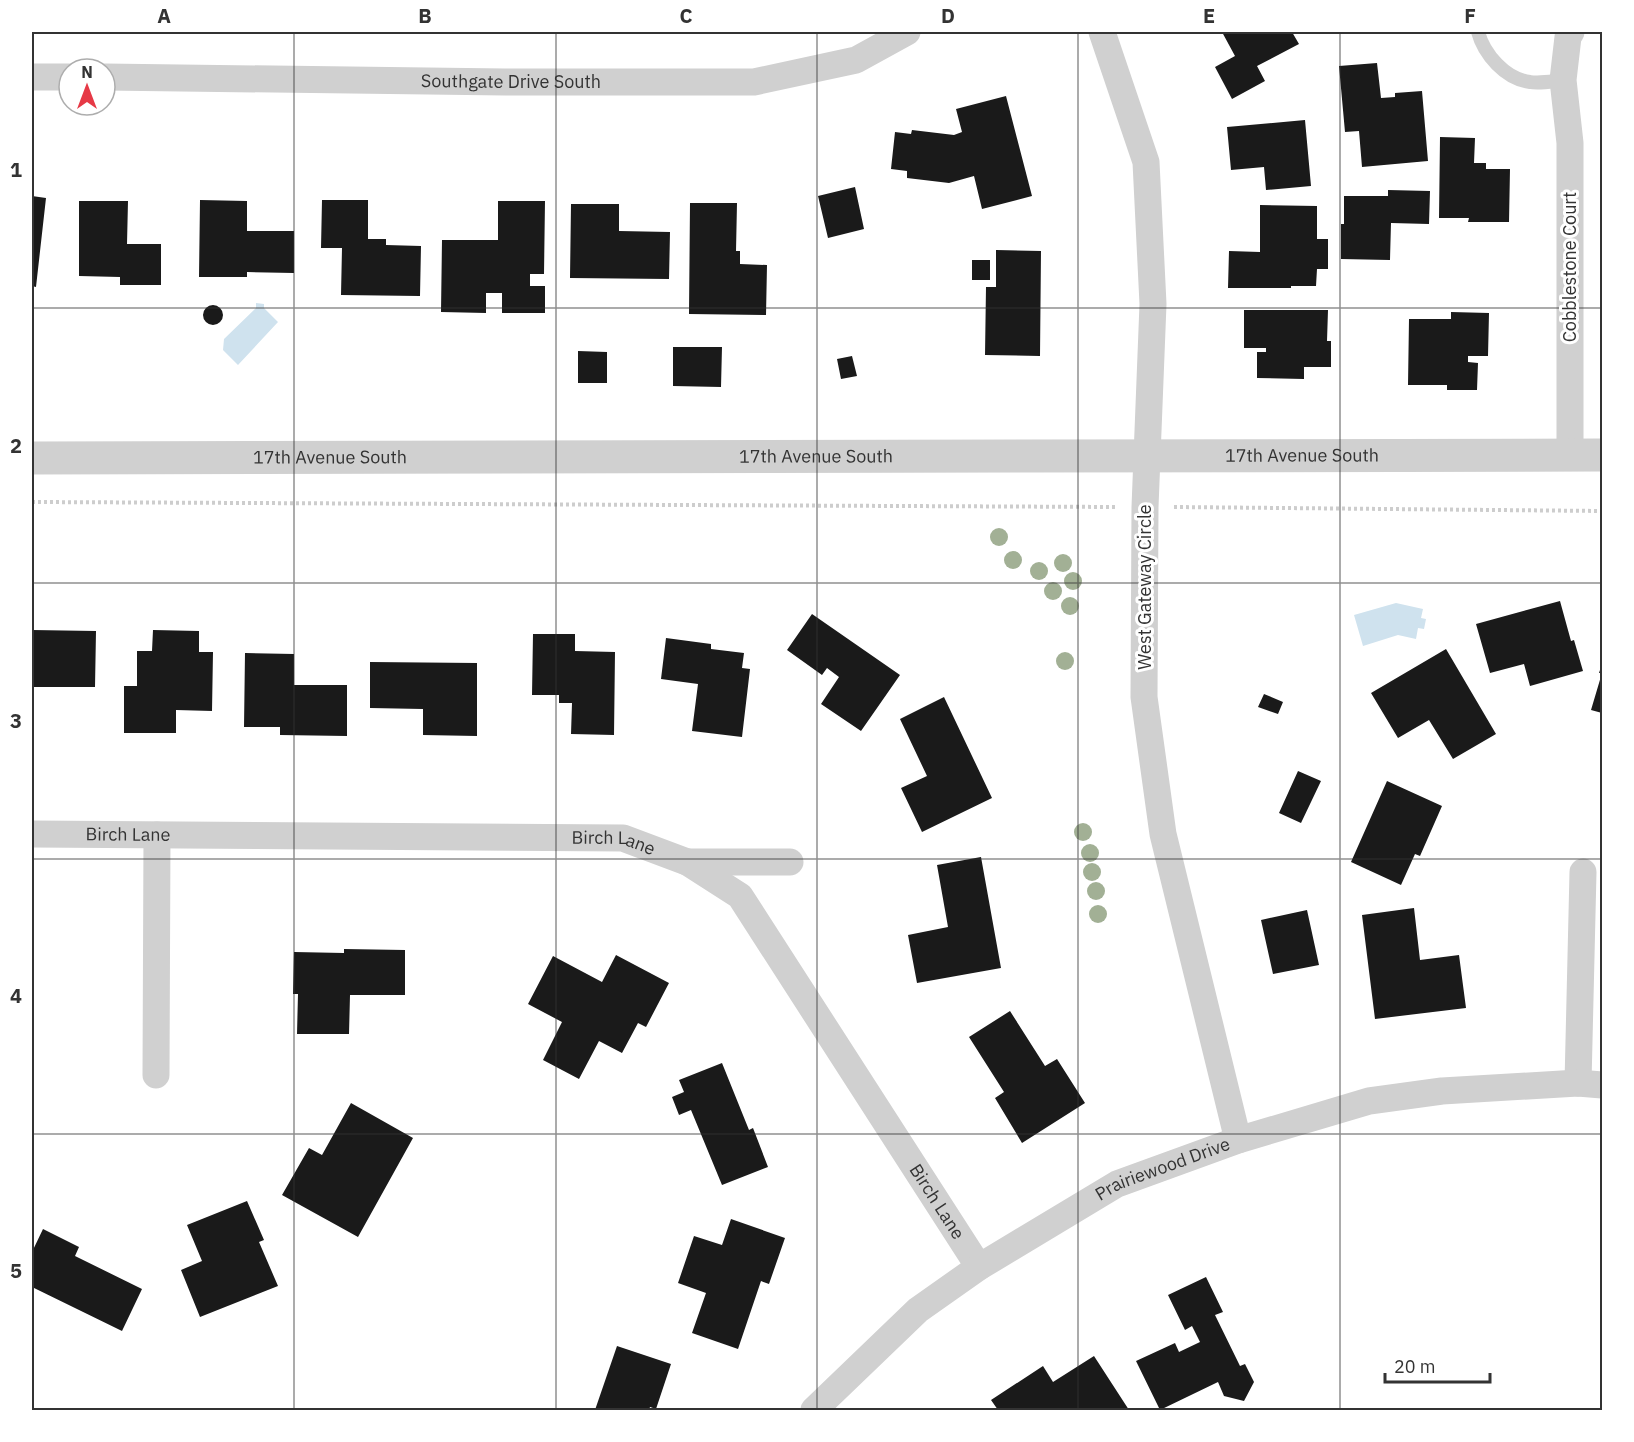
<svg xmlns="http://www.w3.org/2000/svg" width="1634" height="1442" viewBox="0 0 1634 1442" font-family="'IBM Plex Sans',sans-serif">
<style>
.water{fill:#cfe2ee}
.building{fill:#1a1a1a}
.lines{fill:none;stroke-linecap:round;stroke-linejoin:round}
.path{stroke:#cdcdcd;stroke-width:4;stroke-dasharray:3 3;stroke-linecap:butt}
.service{stroke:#d0d0d0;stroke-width:14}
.minor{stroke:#d0d0d0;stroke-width:27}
.tertiary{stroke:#d0d0d0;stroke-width:33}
.tree{fill:#a2b095}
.grid{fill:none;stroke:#333;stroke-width:1.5;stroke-opacity:0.55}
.labels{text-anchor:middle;stroke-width:6;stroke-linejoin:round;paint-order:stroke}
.street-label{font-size:18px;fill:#333;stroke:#fff}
.neatline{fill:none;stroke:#333;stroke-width:2}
.grid-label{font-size:20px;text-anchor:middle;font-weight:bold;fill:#333}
</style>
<rect width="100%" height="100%" fill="#fff"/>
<path class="water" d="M 256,303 L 264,304 L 264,308 L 278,322 L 238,365 L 223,350 L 224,339 L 256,308 Z
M 1396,603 L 1423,609 L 1421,618 L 1426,619 L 1424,629 L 1418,628 L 1416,639 L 1398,635 L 1363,646 L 1354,615 Z"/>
<path class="building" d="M 1222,32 L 1292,32 L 1299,44 L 1257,66 L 1265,81 L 1232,99 L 1215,67 L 1235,56 Z
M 1377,63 L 1381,98 L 1395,97 L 1395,93 L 1422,91 L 1428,161 L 1362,167 L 1359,131 L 1345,132 L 1339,66 Z
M 1006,96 L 1032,196 L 982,209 L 974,176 L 949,183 L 907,178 L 907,171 L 891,169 L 895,132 L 911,134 L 912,130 L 954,135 L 962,132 L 956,109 Z
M 1305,120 L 1311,186 L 1266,190 L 1264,167 L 1231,170 L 1227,127 Z
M 1440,137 L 1475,138 L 1474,163 L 1486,163 L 1486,169 L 1510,169 L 1509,222 L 1468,222 L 1469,218 L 1439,218 Z
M 855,187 L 864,229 L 828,238 L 818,196 Z
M 1388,190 L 1430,191 L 1429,224 L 1391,223 L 1390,260 L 1341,259 L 1341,224 L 1344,224 L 1344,196 L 1388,196 Z
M 32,196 L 46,198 L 36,287 L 32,286 Z
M 200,200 L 247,201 L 247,231 L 294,231 L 294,273 L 247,272 L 247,277 L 199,277 Z
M 322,200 L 368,200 L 368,239 L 386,239 L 386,245 L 421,246 L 420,296 L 341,295 L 342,248 L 321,248 Z
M 79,201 L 128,201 L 127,244 L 161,244 L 161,285 L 120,285 L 120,277 L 79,276 Z
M 498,201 L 545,201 L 544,274 L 530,274 L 530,286 L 545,286 L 545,313 L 502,313 L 502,293 L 486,293 L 486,313 L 441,312 L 442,240 L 498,240 Z
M 690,203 L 737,203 L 736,251 L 740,251 L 740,264 L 767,265 L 766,315 L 689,314 Z
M 571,204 L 619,204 L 619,231 L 670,232 L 669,279 L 570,278 Z
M 1260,205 L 1317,206 L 1317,239 L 1328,239 L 1328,269 L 1317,269 L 1316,286 L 1291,286 L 1291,288 L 1228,288 L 1229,251 L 1260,252 Z
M 996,250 L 1041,251 L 1040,356 L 985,355 L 986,287 L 996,287 Z
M 972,260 L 990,260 L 990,280 L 972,280 Z
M203 315a10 10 0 1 1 20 0a10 10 0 1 1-20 0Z
M 1244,310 L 1328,310 L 1327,341 L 1331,341 L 1331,367 L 1304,367 L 1304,379 L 1257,378 L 1257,352 L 1266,352 L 1266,348 L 1244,348 Z
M 1451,312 L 1489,313 L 1488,356 L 1468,356 L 1468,362 L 1478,363 L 1477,390 L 1447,390 L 1447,385 L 1408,385 L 1409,319 L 1451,319 Z
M 673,347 L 722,347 L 721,387 L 673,386 Z
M 578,351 L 607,352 L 607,383 L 578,383 Z
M 852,356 L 857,376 L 841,379 L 837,359 Z
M 1560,601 L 1571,641 L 1574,640 L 1583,671 L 1530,686 L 1524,664 L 1490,673 L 1476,624 Z
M 812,614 L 900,675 L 861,731 L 821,704 L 839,677 L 827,668 L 822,675 L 787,650 Z
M 32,630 L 96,631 L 95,687 L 34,687 L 34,732 L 32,732 Z
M 153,630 L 199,631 L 199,652 L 213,652 L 212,711 L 176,710 L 176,733 L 124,733 L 124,686 L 137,686 L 137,651 L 152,651 Z
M 533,634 L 575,634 L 575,651 L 615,652 L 614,735 L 571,734 L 572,703 L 559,703 L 559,695 L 532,695 Z
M 666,638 L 711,644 L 711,649 L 744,653 L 742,668 L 750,669 L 742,737 L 692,731 L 698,684 L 661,679 Z
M 1446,649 L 1496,734 L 1453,759 L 1429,720 L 1398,738 L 1371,693 Z
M 245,653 L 294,654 L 294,685 L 347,685 L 347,736 L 280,735 L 280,727 L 244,727 Z
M 370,662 L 477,663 L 477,736 L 423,735 L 423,709 L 370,708 Z
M 1602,664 L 1602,713 L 1591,710 L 1602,673 L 1599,673 Z
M 1264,694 L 1283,702 L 1278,714 L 1258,707 Z
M 944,697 L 992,798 L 922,832 L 901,788 L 927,776 L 900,719 Z
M 1298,771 L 1321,781 L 1301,823 L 1279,813 Z
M 1387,781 L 1442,806 L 1420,856 L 1415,854 L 1401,885 L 1351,862 Z
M 981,857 L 1001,968 L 917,983 L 908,935 L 948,927 L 937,865 Z
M 1414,908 L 1420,960 L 1459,955 L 1466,1008 L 1375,1019 L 1362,915 Z
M 1307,910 L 1319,965 L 1273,974 L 1261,920 Z
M 344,949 L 405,950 L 405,995 L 350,995 L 349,1034 L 297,1034 L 298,994 L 293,994 L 294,952 L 344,953 Z
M 616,955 L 669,983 L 646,1027 L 638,1023 L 622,1053 L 599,1041 L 579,1079 L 543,1060 L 562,1022 L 528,1004 L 553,956 L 602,982 Z
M 1010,1011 L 1045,1066 L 1057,1059 L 1085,1103 L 1022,1143 L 995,1098 L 1004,1092 L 969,1037 Z
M 722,1063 L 749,1130 L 753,1128 L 768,1167 L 722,1185 L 691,1110 L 679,1115 L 672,1097 L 684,1092 L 679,1080 Z
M 351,1103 L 413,1138 L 358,1237 L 282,1195 L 309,1148 L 322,1155 Z
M 247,1201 L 264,1240 L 259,1242 L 278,1286 L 200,1317 L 181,1270 L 202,1261 L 187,1225 Z
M 731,1219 L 785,1238 L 769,1284 L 761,1281 L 738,1349 L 692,1333 L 706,1293 L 678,1283 L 694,1236 L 722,1245 Z
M 43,1229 L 79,1247 L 75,1256 L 142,1289 L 122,1331 L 32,1287 L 32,1252 Z
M 1206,1277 L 1223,1312 L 1215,1315 L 1240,1366 L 1245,1364 L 1254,1382 L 1244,1401 L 1224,1396 L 1218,1382 L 1160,1410 L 1136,1361 L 1175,1343 L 1179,1352 L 1200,1342 L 1192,1326 L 1185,1330 L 1168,1295 Z
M 617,1346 L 671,1364 L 656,1409 L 650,1407 L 649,1410 L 595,1410 Z
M 1094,1356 L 1129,1410 L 998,1410 L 991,1400 L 1043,1366 L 1053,1382 Z"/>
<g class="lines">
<path class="path" d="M 32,502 L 1116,507
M 1174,507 L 1602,511"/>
<path class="service" d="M 1478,32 C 1484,54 1505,79 1530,82 C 1540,84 1553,81 1563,80"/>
<g class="minor">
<path d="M 1102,32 L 1146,162 L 1153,304 L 1145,507 L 1144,697 L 1163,834 L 1238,1140"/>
<path d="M 32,77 L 69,77"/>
<path id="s1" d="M 105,77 L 505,82 L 754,82 L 856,60 L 907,32"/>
<path d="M 1570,455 L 1570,143 L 1563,80 L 1568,37 L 1571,32"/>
<path id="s2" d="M 32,834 L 623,838 L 687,862 L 740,896 L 979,1267"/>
<path d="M 687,862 L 790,862"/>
<path d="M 156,1075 L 157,835"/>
<path d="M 1578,1083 L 1583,872"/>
<path id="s3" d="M 814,1410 L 918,1310 L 979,1267 L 1117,1184 L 1238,1140 L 1369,1101 L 1442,1091 L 1578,1083 L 1602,1085"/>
</g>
<path class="tertiary" id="s4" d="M 32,458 L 1602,455"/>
</g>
<g class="tree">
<circle cx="999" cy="537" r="9"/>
<circle cx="1013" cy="560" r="9"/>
<circle cx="1063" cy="563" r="9"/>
<circle cx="1039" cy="571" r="9"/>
<circle cx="1073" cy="581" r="9"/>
<circle cx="1053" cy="591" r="9"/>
<circle cx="1070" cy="606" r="9"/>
<circle cx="1065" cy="661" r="9"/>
<circle cx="1083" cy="832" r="9"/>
<circle cx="1090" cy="853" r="9"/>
<circle cx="1092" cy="872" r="9"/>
<circle cx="1096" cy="891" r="9"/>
<circle cx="1098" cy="914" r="9"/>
</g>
<path class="grid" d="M 294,32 L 294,1410M 556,32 L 556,1410M 817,32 L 817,1410M 1078,32 L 1078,1410M 1340,32 L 1340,1410M 32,308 L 1602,308M 32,583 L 1602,583M 32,859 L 1602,859M 32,1134 L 1602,1134"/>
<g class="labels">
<g class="street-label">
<text dy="6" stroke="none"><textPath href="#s1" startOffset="406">Southgate Drive South</textPath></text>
<text transform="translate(1570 267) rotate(-90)" y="6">Cobblestone Court</text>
<text dy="6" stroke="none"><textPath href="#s4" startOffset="1270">17th Avenue South</textPath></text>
<text dy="6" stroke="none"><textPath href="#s4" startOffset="784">17th Avenue South</textPath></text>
<text dy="6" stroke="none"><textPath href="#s4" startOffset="298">17th Avenue South</textPath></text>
<text transform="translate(1145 587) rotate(-90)" y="6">West Gateway Circle</text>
<text dy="6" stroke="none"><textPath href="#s2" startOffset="96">Birch Lane</textPath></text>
<text dy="6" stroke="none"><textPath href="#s2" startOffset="582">Birch Lane</textPath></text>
<text dy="6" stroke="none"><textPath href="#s3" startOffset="428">Prairiewood Drive</textPath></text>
<text dy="6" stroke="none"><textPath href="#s2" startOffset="1086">Birch Lane</textPath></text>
</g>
</g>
<rect width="1634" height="1442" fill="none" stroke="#ffffff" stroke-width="66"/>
<g transform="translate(87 87)"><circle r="28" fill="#ffffff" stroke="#adadad" stroke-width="1.5"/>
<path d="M0-4.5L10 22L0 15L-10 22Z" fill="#e63946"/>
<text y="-9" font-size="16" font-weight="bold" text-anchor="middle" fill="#333333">N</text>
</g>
<path d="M1385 1373v9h105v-9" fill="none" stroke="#333333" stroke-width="3"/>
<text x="1394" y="1373" font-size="18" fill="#333333" stroke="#ffffff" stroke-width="4.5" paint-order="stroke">20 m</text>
<rect x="33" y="33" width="1568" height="1376" class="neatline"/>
<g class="grid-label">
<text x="164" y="23">A</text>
<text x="425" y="23">B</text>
<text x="686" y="23">C</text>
<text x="948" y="23">D</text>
<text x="1209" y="23">E</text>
<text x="1470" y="23">F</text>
<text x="16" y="177">1</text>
<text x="16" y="453">2</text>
<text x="16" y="728">3</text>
<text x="16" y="1003">4</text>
<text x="16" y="1278">5</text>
</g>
</svg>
